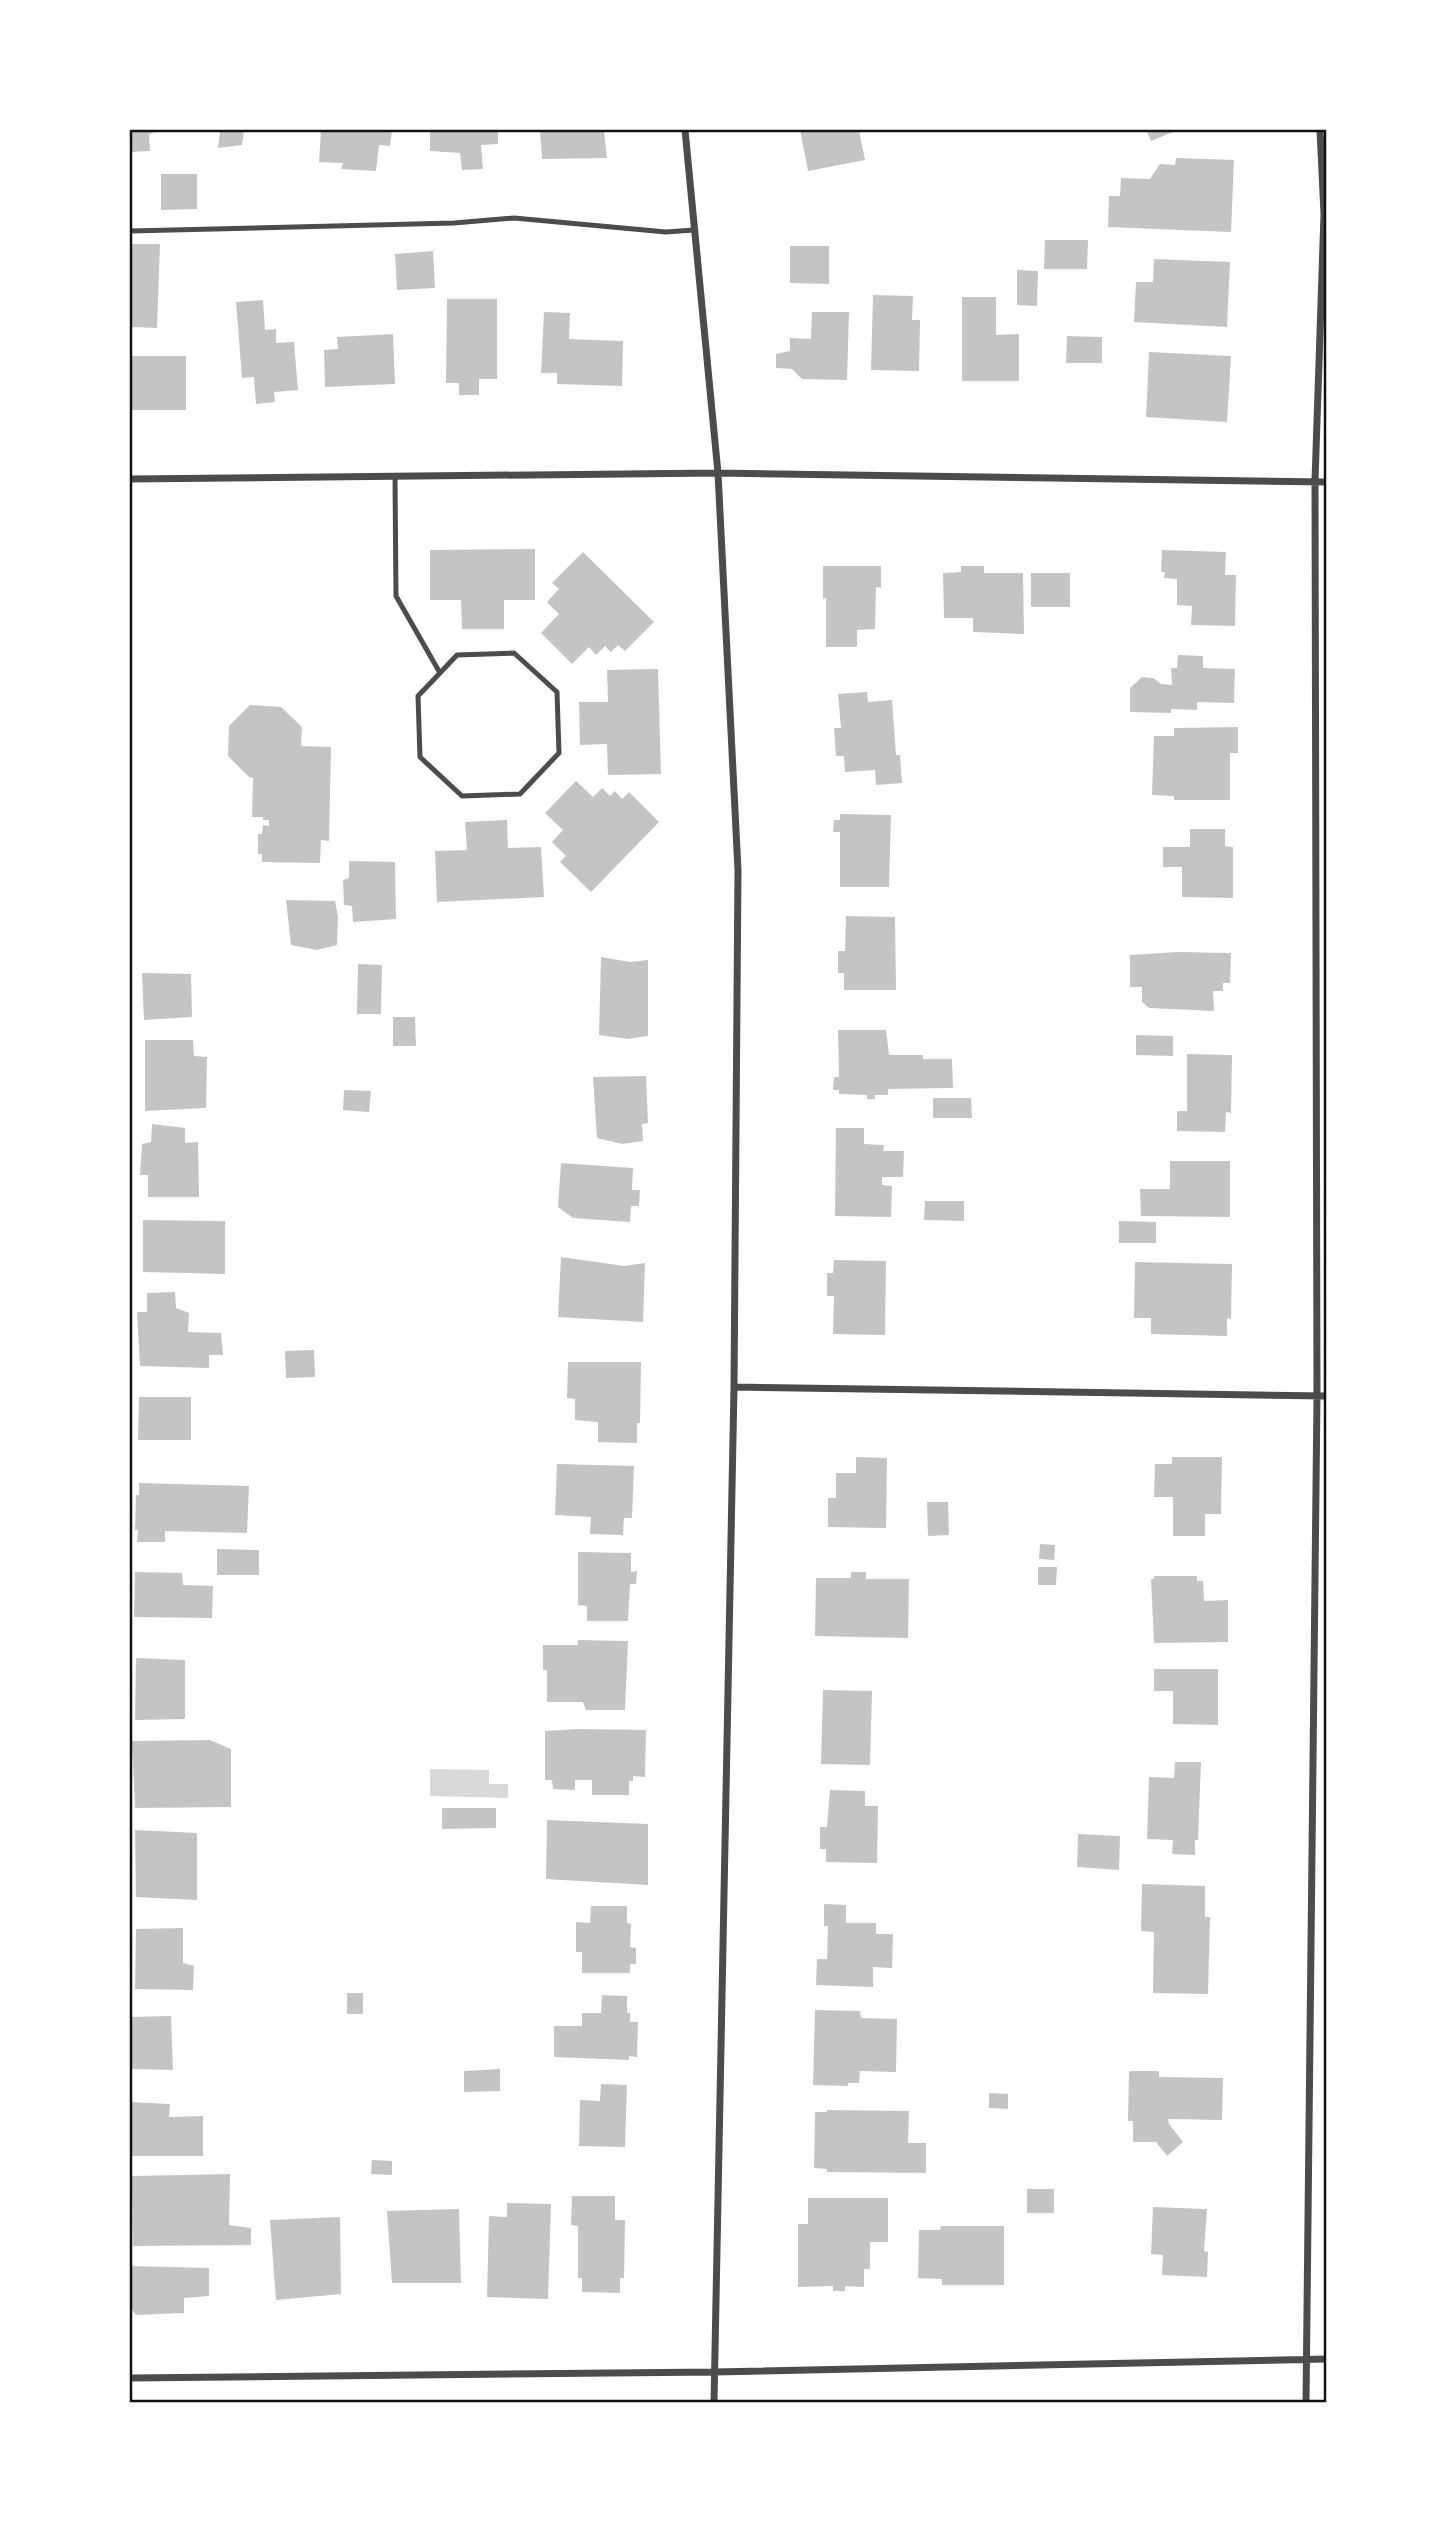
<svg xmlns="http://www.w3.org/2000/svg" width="1456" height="2532" viewBox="0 0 1456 2532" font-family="'DejaVu Sans',sans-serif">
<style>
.water{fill:#d9d9d9}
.building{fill:#c4c4c4}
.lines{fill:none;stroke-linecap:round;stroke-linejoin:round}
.service{stroke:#4c4c4c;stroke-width:5}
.minor{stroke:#4c4c4c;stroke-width:7}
.neatline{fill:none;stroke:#111;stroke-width:2.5}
</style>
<rect width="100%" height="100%" fill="#fff"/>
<path class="water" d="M 430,1769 L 489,1770 L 489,1784 L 508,1784 L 508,1798 L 430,1796 Z"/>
<path class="building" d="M 130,130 L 161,130 L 149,134 L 150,151 L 130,152 Z
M 220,130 L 244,130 L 242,145 L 218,148 Z
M 321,130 L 392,130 L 390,146 L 379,145 L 376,171 L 341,169 L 343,163 L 319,162 Z
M 430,130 L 498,130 L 498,144 L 481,145 L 483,169 L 462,170 L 460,153 L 430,151 Z
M 540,130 L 604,130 L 607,158 L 542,159 Z
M 800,130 L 859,130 L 865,160 L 808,171 Z
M 1146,130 L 1178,130 L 1151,141 Z
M 1176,158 L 1234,160 L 1231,232 L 1108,227 L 1109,196 L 1120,196 L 1121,178 L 1150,179 L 1160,164 L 1175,165 Z
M 161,174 L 197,174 L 197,209 L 161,210 Z
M 1045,240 L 1088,240 L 1087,269 L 1044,269 Z
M 130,244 L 160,244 L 157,328 L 130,327 Z
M 790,246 L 829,246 L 829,284 L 790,283 Z
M 433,251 L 435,288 L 397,290 L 395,254 Z
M 1154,259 L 1230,262 L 1227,327 L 1134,322 L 1136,282 L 1153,282 Z
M 1017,270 L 1038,271 L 1037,306 L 1017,305 Z
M 873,295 L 913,296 L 912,320 L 920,320 L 919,371 L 871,370 Z
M 962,297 L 996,297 L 996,335 L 1019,334 L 1019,381 L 962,381 Z
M 447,299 L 497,299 L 497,379 L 479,379 L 479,395 L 459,395 L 459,383 L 446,383 Z
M 263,300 L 265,330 L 276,329 L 276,343 L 294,342 L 298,390 L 274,392 L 275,402 L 256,404 L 254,377 L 242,378 L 236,302 Z
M 544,312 L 570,313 L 569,339 L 623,341 L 622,386 L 557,384 L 557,373 L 541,373 Z
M 812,312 L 849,312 L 847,380 L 802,379 L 792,369 L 776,368 L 776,354 L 790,351 L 790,338 L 811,339 Z
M 393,334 L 395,384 L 325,387 L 324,350 L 338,349 L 337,337 Z
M 1067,336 L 1102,337 L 1102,363 L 1066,363 Z
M 1149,352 L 1231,356 L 1227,422 L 1146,417 Z
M 130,356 L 186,356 L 186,410 L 130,410 Z
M 535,549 L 535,600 L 504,600 L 504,629 L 462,629 L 461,600 L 430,600 L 430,550 Z
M 1162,550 L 1226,552 L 1225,575 L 1236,575 L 1235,626 L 1191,625 L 1192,606 L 1177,605 L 1177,579 L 1164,578 L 1165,572 L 1161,572 Z
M 583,552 L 654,622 L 625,651 L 618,645 L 611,652 L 605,646 L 596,655 L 589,647 L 572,664 L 541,633 L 559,614 L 547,602 L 559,589 L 552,583 Z
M 823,566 L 881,566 L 881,588 L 876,587 L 875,629 L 857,630 L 857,647 L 826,647 L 826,598 L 823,599 Z
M 961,566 L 984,566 L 984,573 L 1023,573 L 1024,634 L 973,632 L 973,618 L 944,618 L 943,573 L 961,572 Z
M 1031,573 L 1070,573 L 1070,607 L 1031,607 Z
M 1178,655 L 1203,656 L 1203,668 L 1235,669 L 1234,703 L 1197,702 L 1197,710 L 1171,709 L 1171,713 L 1130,712 L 1130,688 L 1142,677 L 1153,678 L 1161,684 L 1172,685 L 1171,668 L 1177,668 Z
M 658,669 L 661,774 L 608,775 L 607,744 L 580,745 L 579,702 L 608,702 L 607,670 Z
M 867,692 L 868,702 L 892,700 L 896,755 L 900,755 L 902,783 L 876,785 L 875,770 L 845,772 L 844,756 L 836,756 L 834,728 L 841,728 L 838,694 Z
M 250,705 L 281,707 L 302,727 L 301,746 L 331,747 L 329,841 L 321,840 L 320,863 L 262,862 L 262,854 L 258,854 L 258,834 L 262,834 L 263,825 L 269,826 L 269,820 L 263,820 L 263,817 L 252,817 L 253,778 L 249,777 L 228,756 L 229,726 Z
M 1238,727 L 1238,753 L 1230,753 L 1230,800 L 1174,800 L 1174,796 L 1152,795 L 1154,736 L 1174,736 L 1174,728 Z
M 576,781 L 593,797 L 602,788 L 610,796 L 615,791 L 622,799 L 629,792 L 659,822 L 591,892 L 560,862 L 566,856 L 552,842 L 563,830 L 545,813 Z
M 840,814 L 891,815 L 889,887 L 840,887 L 840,832 L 833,832 L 834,820 L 840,820 Z
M 507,820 L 508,848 L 541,847 L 544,897 L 437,902 L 435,851 L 467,850 L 465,822 Z
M 1190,829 L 1225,829 L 1225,846 L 1233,847 L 1233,898 L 1182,897 L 1182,867 L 1163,867 L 1163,847 L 1190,847 Z
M 349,861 L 395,862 L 396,919 L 353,922 L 352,906 L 344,905 L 343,880 L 349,878 Z
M 286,900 L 335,901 L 338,916 L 337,945 L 317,950 L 291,945 Z
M 846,916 L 895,917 L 896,990 L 844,990 L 844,973 L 838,973 L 838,951 L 845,951 Z
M 1178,952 L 1231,953 L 1230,983 L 1223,983 L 1223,991 L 1213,991 L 1214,1011 L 1149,1008 L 1142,1002 L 1142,987 L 1130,987 L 1130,955 Z
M 601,957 L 630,962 L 648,960 L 648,1036 L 628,1039 L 599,1035 Z
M 358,964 L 382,965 L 381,1014 L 357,1014 Z
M 142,973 L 191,974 L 192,1017 L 144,1020 Z
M 393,1017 L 415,1017 L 416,1046 L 393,1046 Z
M 838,1030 L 886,1030 L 889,1055 L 923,1055 L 923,1059 L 952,1059 L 953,1088 L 888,1089 L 888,1095 L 875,1095 L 875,1099 L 867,1099 L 867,1095 L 839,1094 L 839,1090 L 833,1090 L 834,1077 L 839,1077 Z
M 1136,1035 L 1173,1036 L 1173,1056 L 1136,1055 Z
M 145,1040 L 193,1040 L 194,1056 L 207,1057 L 206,1108 L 145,1111 Z
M 1187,1054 L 1232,1055 L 1231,1113 L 1226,1112 L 1225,1132 L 1177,1131 L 1177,1111 L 1187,1111 Z
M 646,1076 L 648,1123 L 642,1124 L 643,1141 L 622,1144 L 597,1138 L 593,1077 Z
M 344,1090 L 371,1091 L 369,1112 L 343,1110 Z
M 933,1098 L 971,1098 L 972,1118 L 933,1118 Z
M 152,1124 L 185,1128 L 185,1143 L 198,1142 L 199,1197 L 148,1197 L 148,1175 L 140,1175 L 142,1144 L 151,1142 Z
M 836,1128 L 864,1128 L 864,1144 L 884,1145 L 883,1151 L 904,1151 L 903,1177 L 882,1177 L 882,1185 L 892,1186 L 891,1217 L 835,1216 Z
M 1170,1161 L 1230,1161 L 1230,1217 L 1141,1216 L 1140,1189 L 1170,1189 Z
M 561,1163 L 633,1168 L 632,1190 L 640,1190 L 639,1206 L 631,1206 L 630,1222 L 573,1218 L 558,1207 Z
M 925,1201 L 964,1201 L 964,1221 L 924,1220 Z
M 143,1220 L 225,1221 L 225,1274 L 143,1272 Z
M 1119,1221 L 1156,1222 L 1156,1243 L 1119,1243 Z
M 561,1257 L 624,1266 L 645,1263 L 643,1322 L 558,1317 Z
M 834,1260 L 886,1261 L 885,1335 L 833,1334 L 834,1296 L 827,1296 L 827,1273 L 833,1273 Z
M 1135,1262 L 1232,1264 L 1231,1319 L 1227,1318 L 1227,1336 L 1151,1334 L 1151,1318 L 1134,1318 Z
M 175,1292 L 176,1308 L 189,1313 L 188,1332 L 221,1333 L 223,1355 L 209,1355 L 209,1368 L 140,1366 L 137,1312 L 147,1312 L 147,1293 Z
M 314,1350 L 315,1377 L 286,1378 L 285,1351 Z
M 568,1362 L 641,1362 L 640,1423 L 637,1423 L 637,1443 L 598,1442 L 598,1422 L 575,1420 L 575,1399 L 567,1398 Z
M 139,1397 L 191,1397 L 191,1440 L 138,1440 Z
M 856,1457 L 887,1458 L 886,1528 L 828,1527 L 828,1498 L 836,1498 L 836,1473 L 856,1473 Z
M 1172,1457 L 1222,1457 L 1221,1514 L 1205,1514 L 1205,1536 L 1173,1536 L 1173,1497 L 1154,1497 L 1155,1464 L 1172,1464 Z
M 557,1464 L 634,1466 L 632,1518 L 624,1518 L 623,1535 L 590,1534 L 591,1517 L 555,1515 Z
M 139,1483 L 249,1486 L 247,1533 L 165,1531 L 165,1542 L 137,1542 L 138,1530 L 135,1530 L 136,1495 L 139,1495 Z
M 927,1502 L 948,1502 L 949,1535 L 928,1536 Z
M 1040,1544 L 1055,1545 L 1054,1560 L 1039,1559 Z
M 217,1549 L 259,1550 L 259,1575 L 217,1575 Z
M 578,1552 L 631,1553 L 631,1572 L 637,1571 L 636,1584 L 630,1584 L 628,1621 L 587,1621 L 587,1606 L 578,1605 Z
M 1038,1567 L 1057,1567 L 1056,1585 L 1038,1585 Z
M 135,1572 L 182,1573 L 183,1585 L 213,1586 L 212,1618 L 134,1617 Z
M 851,1572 L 866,1572 L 866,1579 L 909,1579 L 908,1638 L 815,1636 L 816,1578 L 851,1578 Z
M 1154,1576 L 1197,1576 L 1197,1581 L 1203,1581 L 1204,1601 L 1228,1600 L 1228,1642 L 1154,1643 L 1151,1579 L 1154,1579 Z
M 578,1640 L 628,1641 L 625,1710 L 586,1710 L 583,1702 L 547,1702 L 547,1670 L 543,1670 L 543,1645 L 578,1645 Z
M 136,1658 L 185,1660 L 185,1719 L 135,1720 Z
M 1154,1669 L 1218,1669 L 1218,1725 L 1173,1724 L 1173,1691 L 1154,1691 Z
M 823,1690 L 872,1691 L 870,1765 L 821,1764 Z
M 577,1729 L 646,1730 L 645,1777 L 633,1776 L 633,1781 L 629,1781 L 629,1795 L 592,1795 L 592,1780 L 575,1780 L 575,1790 L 553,1789 L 552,1780 L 545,1780 L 545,1731 Z
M 210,1740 L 231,1749 L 231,1807 L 135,1808 L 132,1741 Z
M 1175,1762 L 1201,1762 L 1198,1840 L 1195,1840 L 1195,1855 L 1172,1854 L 1173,1840 L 1147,1839 L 1149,1777 L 1174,1778 Z
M 830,1790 L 865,1791 L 865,1806 L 878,1806 L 877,1863 L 826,1862 L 826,1849 L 820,1849 L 820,1827 L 827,1827 Z
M 442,1808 L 496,1808 L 496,1828 L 442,1829 Z
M 547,1820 L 648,1824 L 648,1885 L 546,1879 Z
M 135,1830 L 197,1833 L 197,1900 L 136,1897 Z
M 1078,1834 L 1120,1836 L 1119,1870 L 1077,1867 Z
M 1142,1884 L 1205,1886 L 1205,1917 L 1210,1917 L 1208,1994 L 1153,1993 L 1154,1932 L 1141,1931 Z
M 824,1904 L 846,1905 L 846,1923 L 876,1923 L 876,1934 L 893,1934 L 892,1968 L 873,1967 L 873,1987 L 816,1985 L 817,1959 L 827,1959 L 828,1926 L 824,1926 Z
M 591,1906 L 627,1906 L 627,1923 L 631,1924 L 630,1947 L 636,1948 L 636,1964 L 630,1964 L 630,1973 L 582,1973 L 582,1952 L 576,1952 L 576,1922 L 590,1923 Z
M 183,1928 L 183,1963 L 194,1966 L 193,1990 L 135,1989 L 136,1929 Z
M 347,1993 L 363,1993 L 363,2014 L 347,2014 Z
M 602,1995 L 627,1996 L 627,2013 L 630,2013 L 630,2022 L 638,2022 L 637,2057 L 629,2056 L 629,2060 L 554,2057 L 554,2026 L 582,2026 L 582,2013 L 601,2013 Z
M 815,2010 L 860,2011 L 861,2018 L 897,2019 L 896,2072 L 860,2071 L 859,2083 L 848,2083 L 848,2086 L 813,2085 Z
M 171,2016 L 173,2070 L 132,2069 L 130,2017 Z
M 500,2069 L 500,2091 L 464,2092 L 464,2071 Z
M 1129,2071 L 1159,2071 L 1159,2077 L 1223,2078 L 1222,2120 L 1168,2119 L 1169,2124 L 1183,2142 L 1167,2156 L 1156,2142 L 1133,2142 L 1133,2121 L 1128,2121 Z
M 601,2084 L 627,2085 L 625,2147 L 579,2146 L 580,2100 L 600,2101 Z
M 989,2093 L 1008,2094 L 1008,2109 L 989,2108 Z
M 130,2102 L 170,2104 L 169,2117 L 203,2116 L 203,2156 L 130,2156 Z
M 827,2110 L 909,2111 L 908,2143 L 926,2143 L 926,2173 L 827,2172 L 827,2169 L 814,2168 L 815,2112 L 827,2112 Z
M 372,2160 L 392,2161 L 392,2175 L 371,2174 Z
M 230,2174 L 229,2225 L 251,2228 L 251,2245 L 133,2246 L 132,2176 Z
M 1027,2189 L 1054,2189 L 1054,2213 L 1027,2213 Z
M 572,2196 L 615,2196 L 615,2220 L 625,2220 L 624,2278 L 620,2278 L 620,2293 L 582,2292 L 582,2278 L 578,2278 L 578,2226 L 571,2225 Z
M 808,2198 L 888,2198 L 888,2242 L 870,2242 L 870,2269 L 864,2269 L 864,2287 L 845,2286 L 845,2291 L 833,2291 L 833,2286 L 798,2287 L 798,2224 L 808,2224 Z
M 507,2203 L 551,2204 L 548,2299 L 487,2297 L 489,2216 L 507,2217 Z
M 1153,2207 L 1207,2209 L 1204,2251 L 1208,2252 L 1207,2277 L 1162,2275 L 1163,2255 L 1151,2254 Z
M 459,2209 L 461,2283 L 392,2283 L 387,2211 Z
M 340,2217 L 341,2294 L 276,2300 L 270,2220 Z
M 941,2226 L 1004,2226 L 1004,2285 L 942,2285 L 942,2279 L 918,2278 L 919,2230 L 940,2230 Z
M 130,2266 L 209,2268 L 209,2296 L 184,2298 L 184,2313 L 136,2315 L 130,2307 Z"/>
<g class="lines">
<path class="service" d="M 130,231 L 454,223 L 514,218 L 666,232 L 694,230
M 395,476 L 396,596 L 440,673 L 457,655 L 514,653 L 557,692 L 559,753 L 520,794 L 462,796 L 420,757 L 418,696 L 440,673"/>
<path class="minor" d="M 685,130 L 718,473 L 738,870 L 734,1387 L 714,2402
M 130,479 L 718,473 L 1326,482
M 734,1387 L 1326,1396
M 130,2378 L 714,2372 L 1326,2359
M 1306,2402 L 1317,1396 L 1315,481 L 1324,214 L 1320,130"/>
</g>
<rect width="1456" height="2532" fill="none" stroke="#ffffff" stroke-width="262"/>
<rect x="131" y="131" width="1194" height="2270" class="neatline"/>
</svg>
